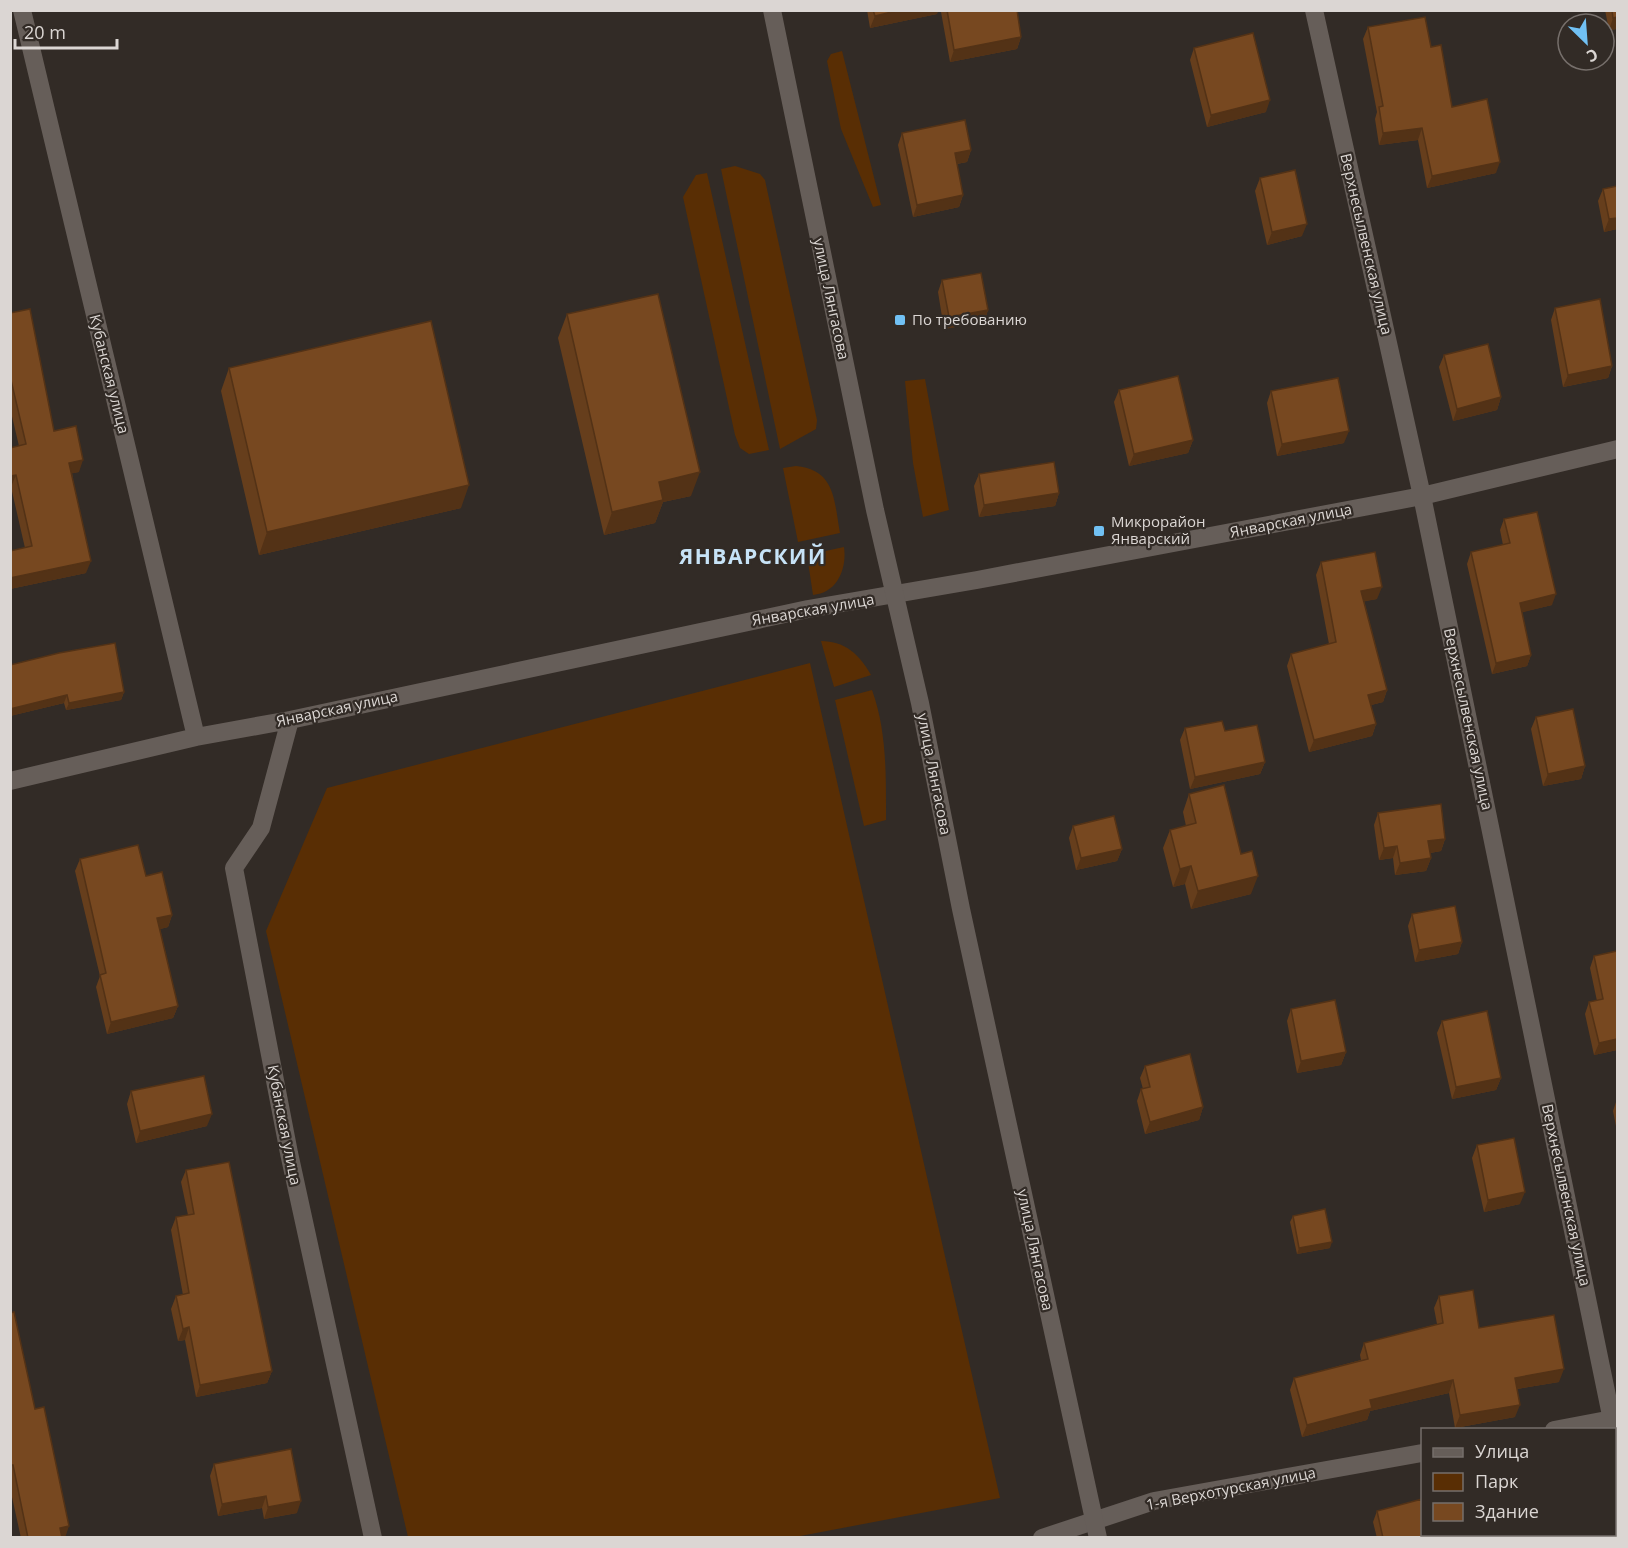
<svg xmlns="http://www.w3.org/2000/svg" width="1628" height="1548" viewBox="0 0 1628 1548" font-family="'Open Sans',sans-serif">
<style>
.green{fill:#592e04}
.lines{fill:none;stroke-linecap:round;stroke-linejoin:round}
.street{stroke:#665e59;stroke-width:18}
.secondary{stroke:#665e59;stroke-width:18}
.wall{fill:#663e1c}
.shaded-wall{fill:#533216}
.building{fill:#774820;stroke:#533216;stroke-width:1.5}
.poi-dot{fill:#71c1f4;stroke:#322b26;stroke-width:2}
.labels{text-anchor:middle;stroke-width:4.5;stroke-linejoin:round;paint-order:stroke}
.street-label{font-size:15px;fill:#dbd6d3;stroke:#322b26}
.poi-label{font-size:15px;fill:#dbd6d3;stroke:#322b26;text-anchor:start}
.district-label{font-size:21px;font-weight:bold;letter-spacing:1.5px;fill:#c7e3f7;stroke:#322b26}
</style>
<rect width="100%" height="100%" fill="#322b26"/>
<path class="green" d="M 842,51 L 881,205 L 873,207 L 841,129 L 827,61 L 831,54 Z
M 735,166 L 760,174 L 765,180 L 817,420 L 816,429 L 780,449 L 721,169 Z
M 707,173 L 769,450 L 749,454 L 740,448 L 735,435 L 683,197 L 696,175 Z
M 925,379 L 949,510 L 923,517 L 913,463 L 905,381 Z
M 796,466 C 836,470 834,501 840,533 L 798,542 L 783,468 Z
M 844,547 C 847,568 838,593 813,595 L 807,555 Z
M 821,641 C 845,641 860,655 871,675 L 834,687 Z
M 810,663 L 1000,1498 L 795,1537 L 408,1537 L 266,931 L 327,788 Z
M 872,690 C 887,731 886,776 886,820 L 864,826 L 835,700 Z"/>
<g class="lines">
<path class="street" d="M 22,10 L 196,737
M 1314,10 L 1422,496 L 1614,1430
M 290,720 L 261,828 L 234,868 L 289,1153 L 373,1538
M 10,781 L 196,737 L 290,720 L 808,609 L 977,580 L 1422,496 L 1618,449
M 1554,1430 L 1612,1419
M 1042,1538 L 1154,1501 L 1422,1453"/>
<path class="secondary" d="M 772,10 L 875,510 L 920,703 L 961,909 L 1098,1538"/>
</g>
<path class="wall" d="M 867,10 L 938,10 L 937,14 L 870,28 Z
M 941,10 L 1017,10 L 1021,37 L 1017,49 L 950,62 L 941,12 Z
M 1605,10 L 1617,10 L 1617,29 L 1609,30 Z
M 1368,27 L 1431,47 L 1452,107 L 1496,173 L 1427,188 L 1418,140 L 1379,145 L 1375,119 L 1377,112 L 1363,39 Z
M 1194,48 L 1266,112 L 1207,127 L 1190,60 Z
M 902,133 L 971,150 L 967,162 L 957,164 L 963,195 L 959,207 L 913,217 L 898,145 Z
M 1260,178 L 1302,236 L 1267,245 L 1255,191 Z
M 1617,186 L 1617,229 L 1604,232 L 1598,201 L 1603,189 Z
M 942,280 L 988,310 L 984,322 L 944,329 L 938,292 Z
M 1555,308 L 1612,366 L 1608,378 L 1563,387 L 1551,320 Z
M 10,313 L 54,431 L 79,472 L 72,473 L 86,573 L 10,589 L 10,551 L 25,548 L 11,487 L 19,446 L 10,408 Z
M 567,314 L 691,496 L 663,502 L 655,523 L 604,535 L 558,338 Z
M 1444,355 L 1501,397 L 1497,410 L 1453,421 L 1439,367 Z
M 229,368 L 461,508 L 259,555 L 221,391 Z
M 1119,390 L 1193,440 L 1188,453 L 1129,466 L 1114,402 Z
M 1271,391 L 1344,443 L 1277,456 L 1267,403 Z
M 979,474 L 1059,493 L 1055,506 L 979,517 L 974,486 Z
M 1504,519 L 1552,605 L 1522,612 L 1531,655 L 1527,666 L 1492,674 L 1467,564 L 1471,552 L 1503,545 L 1500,530 Z
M 1321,562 L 1377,599 L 1364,601 L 1387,690 L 1383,702 L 1371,705 L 1376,724 L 1372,736 L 1309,752 L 1287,666 L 1291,654 L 1329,644 L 1316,575 Z
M 10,665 L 124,692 L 121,700 L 66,710 L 64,703 L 10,716 Z
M 1536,717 L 1585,766 L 1581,779 L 1543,786 L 1531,729 Z
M 1185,728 L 1225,731 L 1265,762 L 1260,774 L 1190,789 L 1180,740 Z
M 1189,794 L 1241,854 L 1251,894 L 1191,909 L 1185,884 L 1173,887 L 1163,848 L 1170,830 L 1186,826 L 1183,812 Z
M 1378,813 L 1445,839 L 1441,851 L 1430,853 L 1431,858 L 1426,871 L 1395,875 L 1393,858 L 1379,860 L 1374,825 Z
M 1073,826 L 1122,849 L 1117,861 L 1076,870 L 1069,838 Z
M 80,859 L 146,876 L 172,915 L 168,927 L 160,929 L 178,1006 L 173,1018 L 107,1034 L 96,987 L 100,976 L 75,871 Z
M 1412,914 L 1462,942 L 1458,954 L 1415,962 L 1408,926 Z
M 1617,951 L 1617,1050 L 1594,1055 L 1585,1014 L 1589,1002 L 1597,1001 L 1590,968 L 1594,956 Z
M 1291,1009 L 1346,1052 L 1341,1065 L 1297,1073 L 1287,1021 Z
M 1442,1021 L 1501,1078 L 1496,1090 L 1452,1099 L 1437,1033 Z
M 1145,1066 L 1203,1107 L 1199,1120 L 1145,1134 L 1137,1101 L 1141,1089 L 1143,1089 L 1140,1078 Z
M 131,1091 L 207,1126 L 136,1143 L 127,1104 Z
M 1617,1099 L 1617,1131 L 1613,1111 Z
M 1477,1145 L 1520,1204 L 1484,1212 L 1472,1158 Z
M 186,1170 L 272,1371 L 267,1383 L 196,1397 L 185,1340 L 178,1341 L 171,1309 L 176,1296 L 183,1295 L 171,1230 L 176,1217 L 188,1215 L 181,1182 Z
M 1293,1216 L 1330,1248 L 1297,1254 L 1290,1222 Z
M 1439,1296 L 1479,1328 L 1559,1382 L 1517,1389 L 1515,1417 L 1455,1428 L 1449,1393 L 1370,1411 L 1367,1420 L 1302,1437 L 1290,1390 L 1294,1378 L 1361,1360 L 1360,1355 L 1364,1343 L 1437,1324 L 1434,1308 Z
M 10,1313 L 65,1538 L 21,1538 L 10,1488 Z
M 214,1464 L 297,1513 L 264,1519 L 262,1508 L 218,1516 L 210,1476 Z
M 1377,1511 L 1422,1534 L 1479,1534 L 1465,1538 L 1377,1538 L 1373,1522 Z
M 1499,1534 L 1595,1534 L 1594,1538 L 1500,1538 Z"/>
<path class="shaded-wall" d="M 900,10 L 938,10 L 937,14 L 870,28 L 875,16 Z
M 1617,17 L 1617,29 L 1609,30 L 1613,18 Z
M 1021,37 L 1017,49 L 950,62 L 954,50 Z
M 1270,100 L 1266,112 L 1207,127 L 1211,115 Z
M 1422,128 L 1418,140 L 1379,145 L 1383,133 Z
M 971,150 L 967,162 L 950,165 L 955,153 Z
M 1500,162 L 1496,173 L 1427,188 L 1432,176 Z
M 963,195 L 959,207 L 913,217 L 917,205 Z
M 1617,218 L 1617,229 L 1604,232 L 1609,219 Z
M 1307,224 L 1302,236 L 1267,245 L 1272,232 Z
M 988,310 L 984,322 L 944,329 L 949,317 Z
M 1612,366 L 1608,378 L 1563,387 L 1568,375 Z
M 1501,397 L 1497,410 L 1453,421 L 1457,409 Z
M 1349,431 L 1344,443 L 1277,456 L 1282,444 Z
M 1193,440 L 1188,453 L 1129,466 L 1134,454 Z
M 83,460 L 79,472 L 65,475 L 69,463 Z
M 700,472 L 691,496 L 663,502 L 655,523 L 604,535 L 612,512 L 659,482 Z
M 16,475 L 11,487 L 10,487 L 10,476 Z
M 469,485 L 461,508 L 259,555 L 267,532 Z
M 1059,493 L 1055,506 L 979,517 L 984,505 Z
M 91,561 L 86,573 L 10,589 L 10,578 Z
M 1382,587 L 1377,599 L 1357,603 L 1361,591 Z
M 1556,594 L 1552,605 L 1516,614 L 1520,603 Z
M 1531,655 L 1527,666 L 1492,674 L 1496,663 Z
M 1387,690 L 1383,702 L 1364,707 L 1368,695 Z
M 124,692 L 121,700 L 66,710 L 69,703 Z
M 67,695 L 64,703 L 10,716 L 10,709 Z
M 1376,724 L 1372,736 L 1309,752 L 1314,740 Z
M 1265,762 L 1260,774 L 1190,789 L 1195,777 Z
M 1585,766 L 1581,779 L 1543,786 L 1548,774 Z
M 1445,839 L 1441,851 L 1424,854 L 1428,841 Z
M 1397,846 L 1393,858 L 1379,860 L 1384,848 Z
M 1122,849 L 1117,861 L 1076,870 L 1081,858 Z
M 1431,858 L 1426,871 L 1395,875 L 1400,863 Z
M 1191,866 L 1185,884 L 1173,887 L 1180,869 Z
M 1258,876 L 1251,894 L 1191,909 L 1198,891 Z
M 172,915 L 168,927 L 153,931 L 157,918 Z
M 1462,942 L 1458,954 L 1415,962 L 1419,950 Z
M 178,1006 L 173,1018 L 107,1034 L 111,1022 Z
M 1617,1039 L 1617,1050 L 1594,1055 L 1599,1043 Z
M 1346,1052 L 1341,1065 L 1297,1073 L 1301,1061 Z
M 1501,1078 L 1496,1090 L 1452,1099 L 1456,1087 Z
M 1203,1107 L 1199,1120 L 1145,1134 L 1150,1122 Z
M 212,1114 L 207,1126 L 136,1143 L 140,1131 Z
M 1525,1192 L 1520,1204 L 1484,1212 L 1488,1200 Z
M 1332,1242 L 1330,1248 L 1297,1254 L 1299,1248 Z
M 189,1327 L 185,1340 L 178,1341 L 183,1329 Z
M 1564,1369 L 1559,1382 L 1510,1390 L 1515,1378 Z
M 272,1371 L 267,1383 L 196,1397 L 200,1385 Z
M 1453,1380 L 1449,1393 L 1370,1411 L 1367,1420 L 1302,1437 L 1307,1425 L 1370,1400 Z
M 1520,1405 L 1515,1417 L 1455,1428 L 1460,1415 Z
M 266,1496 L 262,1508 L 218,1516 L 222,1504 Z
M 301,1501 L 297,1513 L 264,1519 L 268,1507 Z
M 69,1526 L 65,1538 L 56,1538 L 60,1528 Z
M 1440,1534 L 1479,1534 L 1465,1538 L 1439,1538 Z
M 1573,1534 L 1595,1534 L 1594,1538 L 1559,1538 Z"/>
<path class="building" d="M 873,10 L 900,10 L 875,16 Z
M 947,10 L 1017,10 L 1021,37 L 954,50 Z
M 1612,10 L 1617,10 L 1617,17 L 1613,18 Z
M 1425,17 L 1431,47 L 1441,45 L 1452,107 L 1487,99 L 1500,162 L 1432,176 L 1422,128 L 1383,133 L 1379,107 L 1383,106 L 1368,27 Z
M 1253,33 L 1270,100 L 1211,115 L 1194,48 Z
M 965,120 L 971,150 L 955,153 L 963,195 L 917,205 L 902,133 Z
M 1295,170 L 1307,224 L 1272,232 L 1260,178 Z
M 1617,186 L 1617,218 L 1609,219 L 1603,189 Z
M 981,273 L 988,310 L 949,317 L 942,280 Z
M 658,294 L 700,472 L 659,482 L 663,500 L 612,512 L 567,314 Z
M 1600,299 L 1612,366 L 1568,375 L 1555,308 Z
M 30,309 L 54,431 L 76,426 L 83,460 L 69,463 L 91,561 L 10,578 L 10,551 L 32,546 L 16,475 L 10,476 L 10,448 L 26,444 L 10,376 L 10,313 Z
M 431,321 L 469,485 L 267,532 L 229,368 Z
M 1488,344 L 1501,397 L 1457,409 L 1444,355 Z
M 1178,376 L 1193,440 L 1134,454 L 1119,390 Z
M 1338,378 L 1349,431 L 1282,444 L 1271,391 Z
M 1054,462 L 1059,493 L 984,505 L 979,474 Z
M 1537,512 L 1556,594 L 1520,603 L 1531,655 L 1496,663 L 1471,552 L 1510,543 L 1504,519 Z
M 1375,552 L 1382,587 L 1361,591 L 1387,690 L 1368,695 L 1376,724 L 1314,740 L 1291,654 L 1336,642 L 1321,562 Z
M 115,643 L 124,692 L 69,703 L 67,695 L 10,709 L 10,665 L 59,653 Z
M 1573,709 L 1585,766 L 1548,774 L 1536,717 Z
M 1222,721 L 1225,731 L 1257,725 L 1265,762 L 1195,777 L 1185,728 Z
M 1224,785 L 1241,854 L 1252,851 L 1258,876 L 1198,891 L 1191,866 L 1180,869 L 1170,830 L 1196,823 L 1189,794 Z
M 1441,804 L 1445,839 L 1428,841 L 1431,858 L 1400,863 L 1397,846 L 1384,848 L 1378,813 Z
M 1114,816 L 1122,849 L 1081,858 L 1073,826 Z
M 138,845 L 146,876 L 162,872 L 172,915 L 157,918 L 178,1006 L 111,1022 L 100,975 L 106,973 L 80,859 Z
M 1455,906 L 1462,942 L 1419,950 L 1412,914 Z
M 1617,951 L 1617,1039 L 1599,1043 L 1589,1002 L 1603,999 L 1594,956 Z
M 1335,1000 L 1346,1052 L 1301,1061 L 1291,1009 Z
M 1487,1011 L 1501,1078 L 1456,1087 L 1442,1021 Z
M 1190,1054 L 1203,1107 L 1150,1122 L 1141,1089 L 1150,1087 L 1145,1066 Z
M 204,1076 L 212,1114 L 140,1131 L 131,1091 Z
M 1514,1138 L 1525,1192 L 1488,1200 L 1477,1145 Z
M 229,1162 L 272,1371 L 200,1385 L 189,1327 L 183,1329 L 176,1296 L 189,1293 L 176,1217 L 194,1214 L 186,1170 Z
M 1325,1209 L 1332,1242 L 1299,1248 L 1293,1216 Z
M 1473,1290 L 1479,1328 L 1554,1315 L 1564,1369 L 1515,1378 L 1520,1405 L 1460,1415 L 1453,1380 L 1370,1400 L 1372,1408 L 1307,1425 L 1294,1378 L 1368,1359 L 1364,1343 L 1443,1323 L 1439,1296 Z
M 14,1312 L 35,1409 L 44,1407 L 69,1526 L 60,1528 L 62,1538 L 28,1538 L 13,1465 L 10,1465 L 10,1313 Z
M 291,1449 L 301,1501 L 268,1507 L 266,1496 L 222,1504 L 214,1464 Z
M 1422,1499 L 1422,1534 L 1441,1534 L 1442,1538 L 1383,1538 L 1377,1511 Z
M 1506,1534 L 1573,1534 L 1559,1538 L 1507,1538 Z"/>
<g class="poi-dot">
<rect x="894" y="314" width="12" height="12" rx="3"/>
<rect x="1093" y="525" width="12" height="12" rx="3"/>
</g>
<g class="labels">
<g class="street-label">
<text transform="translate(1366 244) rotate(77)" y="5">Верхнесылвенская улица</text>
<text transform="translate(831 299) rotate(78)" y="5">улица Лянгасова</text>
<text transform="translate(109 374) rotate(76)" y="5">Кубанская улица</text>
<text transform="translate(1291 521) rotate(-11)" y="5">Январская улица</text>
<text transform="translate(813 610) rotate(-10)" y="5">Январская улица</text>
<text transform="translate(337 709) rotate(-12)" y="5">Январская улица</text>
<text transform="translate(1468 719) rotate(78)" y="5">Верхнесылвенская улица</text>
<text transform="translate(934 774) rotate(79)" y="5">улица Лянгасова</text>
<text transform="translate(284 1125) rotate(79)" y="5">Кубанская улица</text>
<text transform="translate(1566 1195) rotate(78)" y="5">Верхнесылвенская улица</text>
<text transform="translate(1035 1250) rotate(78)" y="5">улица Лянгасова</text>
<text transform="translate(1231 1489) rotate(-11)" y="5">1-я Верхотурская улица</text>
</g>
<g class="poi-label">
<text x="912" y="325">По требованию</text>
<text x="1111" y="527">Микрорайон<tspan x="1111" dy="17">Январский</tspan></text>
</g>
<g class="district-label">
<text x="753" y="564">ЯНВАРСКИЙ</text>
</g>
</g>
<rect width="1628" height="1548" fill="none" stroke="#dbd6d3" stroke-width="24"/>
<rect x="1421" y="1428" width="195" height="108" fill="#322b26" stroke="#766f6b" stroke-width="1.5"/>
<rect x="1433" y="1448" width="30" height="9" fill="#665e59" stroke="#766f6b" stroke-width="1.5"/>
<text x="1475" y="1458" font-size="18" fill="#dbd6d3">Улица</text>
<rect x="1433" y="1473" width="30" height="18" fill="#592e04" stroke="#766f6b" stroke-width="1.5"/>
<text x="1475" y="1488" font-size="18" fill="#dbd6d3">Парк</text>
<rect x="1433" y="1503" width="30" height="18" fill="#774820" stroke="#766f6b" stroke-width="1.5"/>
<text x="1475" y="1518" font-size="18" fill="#dbd6d3">Здание</text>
<g transform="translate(1586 42) rotate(155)"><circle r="28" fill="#322b26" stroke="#766f6b" stroke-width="1.5"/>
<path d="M0-4.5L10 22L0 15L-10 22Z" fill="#71c1f4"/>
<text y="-9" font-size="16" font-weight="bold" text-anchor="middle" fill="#dbd6d3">С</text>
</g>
<path d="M15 39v9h102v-9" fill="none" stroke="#dbd6d3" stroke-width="3"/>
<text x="24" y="39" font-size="18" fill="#dbd6d3" stroke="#322b26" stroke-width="4.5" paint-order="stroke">20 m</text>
</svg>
